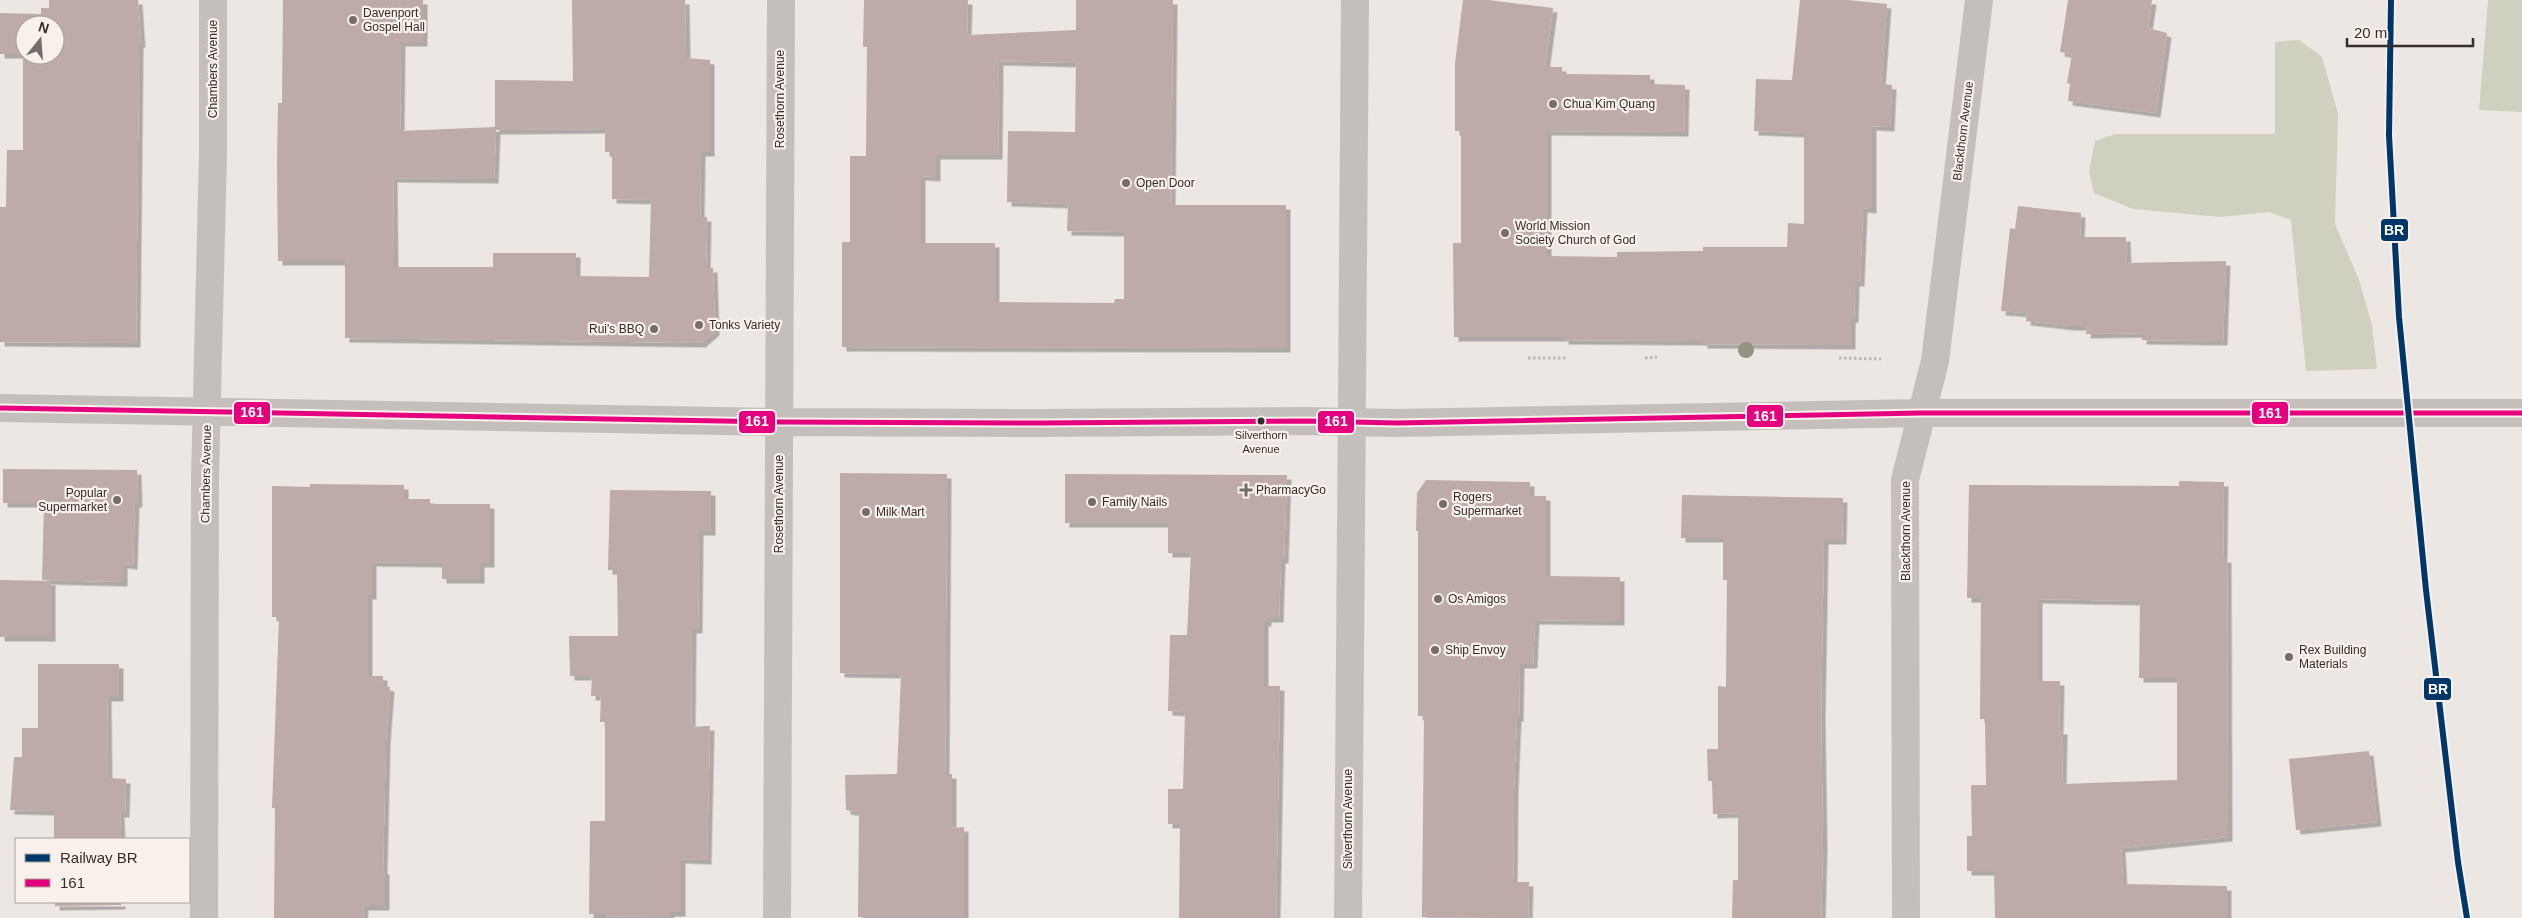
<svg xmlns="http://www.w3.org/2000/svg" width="2522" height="918" viewBox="0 0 2522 918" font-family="Helvetica,sans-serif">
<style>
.green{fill:#cfd0bf}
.building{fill:#beaaa6;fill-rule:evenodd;filter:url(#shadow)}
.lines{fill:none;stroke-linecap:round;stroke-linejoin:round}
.path{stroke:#beb7b5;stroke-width:3;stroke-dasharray:2.5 2.5;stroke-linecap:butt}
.minor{stroke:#c5bfbc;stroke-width:28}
.bus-1-casing{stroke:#f8f0eb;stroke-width:9}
.bus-1{stroke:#e5007d;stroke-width:5}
.rail-1-casing{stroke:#f8f0eb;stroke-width:10}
.rail-1{stroke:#003768;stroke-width:6}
.tree{fill:#939481}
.poi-dot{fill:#766d6b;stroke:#f8f0eb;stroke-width:2}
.bus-dot{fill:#362c2a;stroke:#f8f0eb;stroke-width:2}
.labels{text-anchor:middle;stroke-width:4.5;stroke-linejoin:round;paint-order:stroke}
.bus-label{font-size:11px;fill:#362c2a;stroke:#f8f0eb}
.poi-label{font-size:12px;fill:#362c2a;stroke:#f8f0eb;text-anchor:start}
.street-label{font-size:12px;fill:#362c2a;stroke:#f8f0eb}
.line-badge{stroke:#f8f0eb;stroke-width:2}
.badge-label{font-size:14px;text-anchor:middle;font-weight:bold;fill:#fff}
</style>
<defs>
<filter id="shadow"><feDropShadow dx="4.5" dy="4.5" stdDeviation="0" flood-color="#0004"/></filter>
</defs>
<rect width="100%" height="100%" fill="#ece7e3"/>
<path class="green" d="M 2488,0 L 2522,0 L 2522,112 L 2479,110 Z
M 2299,40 L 2322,57 L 2338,114 L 2335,224 L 2359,280 L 2372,325 L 2377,369 L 2306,371 L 2291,220 L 2268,212 L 2221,217 L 2133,209 L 2094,193 L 2089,171 L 2095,141 L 2115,134 L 2275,134 L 2275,42 Z"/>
<path class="building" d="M 49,0 L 138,0 L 141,43 L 139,43 L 136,343 L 0,342 L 0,207 L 6,207 L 7,150 L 23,150 L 23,54 L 0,54 L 0,13 L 41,14 L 41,8 L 49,8 ZM 25,25 L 55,25 L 55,55 L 25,55 Z
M 283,0 L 423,0 L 423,42 L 401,42 L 400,131 L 495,127 L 495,80 L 573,81 L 572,0 L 685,0 L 686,58 L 710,60 L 710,152 L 701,152 L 700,217 L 707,217 L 706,268 L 713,268 L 715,331 L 701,343 L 345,338 L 345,261 L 278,261 L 277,165 L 278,103 L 282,103 ZM 605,129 L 605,152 L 612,152 L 612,199 L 651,200 L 649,277 L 576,276 L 576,253 L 493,253 L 493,267 L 394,267 L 393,178 L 494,179 L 496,130 Z
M 864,0 L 968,0 L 967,35 L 1076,30 L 1076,0 L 1173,0 L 1171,205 L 1286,205 L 1286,348 L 842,347 L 842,242 L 850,242 L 850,156 L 866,156 L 867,47 L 863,47 ZM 999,61 L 1076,63 L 1075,132 L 1008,131 L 1007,202 L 1068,204 L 1067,231 L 1124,232 L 1124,299 L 1115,299 L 1114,303 L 995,302 L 995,243 L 921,243 L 921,176 L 936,177 L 936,155 L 998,155 Z
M 1463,0 L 1488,0 L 1553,8 L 1545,67 L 1562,67 L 1562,74 L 1650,75 L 1650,84 L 1685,85 L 1684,132 L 1547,131 L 1547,256 L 1617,257 L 1617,252 L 1703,251 L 1703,247 L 1787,247 L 1788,223 L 1804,224 L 1804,133 L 1754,131 L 1756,79 L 1792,80 L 1800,0 L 1847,0 L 1887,4 L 1881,84 L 1892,85 L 1890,127 L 1872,126 L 1872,209 L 1863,208 L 1860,282 L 1855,282 L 1854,318 L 1851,319 L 1851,345 L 1703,344 L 1703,341 L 1564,340 L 1564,337 L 1454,337 L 1453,243 L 1461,243 L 1461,131 L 1455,131 L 1455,63 Z
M 2068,0 L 2152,0 L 2148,28 L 2167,33 L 2156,113 L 2068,101 L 2070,84 L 2067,83 L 2072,54 L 2060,52 Z
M 2018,206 L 2081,213 L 2080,237 L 2126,237 L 2127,263 L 2226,261 L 2223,341 L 2142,340 L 2142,333 L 2086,334 L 2087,326 L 2070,326 L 2026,321 L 2027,313 L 2001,311 L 2010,228 L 2015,229 Z
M 3,469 L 137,470 L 138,503 L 135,503 L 133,565 L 123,564 L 123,582 L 42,580 L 44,503 L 3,503 Z
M 840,473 L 947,474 L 945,774 L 952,774 L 952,828 L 964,827 L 964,917 L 858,917 L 859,812 L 846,810 L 845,775 L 897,774 L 901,674 L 840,673 Z
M 1065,474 L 1287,475 L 1284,559 L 1281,559 L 1279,618 L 1267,618 L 1267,622 L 1264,622 L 1264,686 L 1280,686 L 1276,918 L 1179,918 L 1180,824 L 1168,824 L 1168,789 L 1183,789 L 1185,712 L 1168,711 L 1170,635 L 1187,635 L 1191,553 L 1168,553 L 1168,523 L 1065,523 Z
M 1426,480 L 1530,482 L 1530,496 L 1546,496 L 1546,576 L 1620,577 L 1620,621 L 1535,620 L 1533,664 L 1520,664 L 1519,717 L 1517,717 L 1514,787 L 1513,882 L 1529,882 L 1528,918 L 1422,917 L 1424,716 L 1418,716 L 1418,531 L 1416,531 L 1417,493 Z
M 2179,481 L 2224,482 L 2223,558 L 2227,558 L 2228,837 L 2121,848 L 2123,884 L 2227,886 L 2227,918 L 1995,918 L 1994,871 L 1967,871 L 1967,836 L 1972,836 L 1971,785 L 1986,785 L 1985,719 L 1980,719 L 1981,598 L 1967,598 L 1969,485 L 2179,486 ZM 2038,599 L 2140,601 L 2139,678 L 2177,678 L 2177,780 L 2062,784 L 2063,730 L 2059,730 L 2060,681 L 2038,681 Z
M 310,484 L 404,485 L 404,499 L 430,499 L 430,504 L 490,504 L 490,563 L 480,563 L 480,579 L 442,579 L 442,563 L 372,562 L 372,595 L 368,595 L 368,676 L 383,676 L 383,686 L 390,687 L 386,740 L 383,870 L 385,870 L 385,906 L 364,906 L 363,918 L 274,918 L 275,808 L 272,808 L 279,617 L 272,617 L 272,486 L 310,487 Z
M 610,490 L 711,491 L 711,531 L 699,531 L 698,629 L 692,629 L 691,727 L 710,726 L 707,860 L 681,859 L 681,912 L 670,912 L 670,917 L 606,916 L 606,914 L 589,914 L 590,821 L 605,821 L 605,722 L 600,722 L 601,696 L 591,696 L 592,676 L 570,676 L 569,636 L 618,636 L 617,570 L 608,570 Z
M 1682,495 L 1843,498 L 1842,540 L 1824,540 L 1821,715 L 1823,844 L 1821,918 L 1732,918 L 1733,880 L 1738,880 L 1738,813 L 1713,814 L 1712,781 L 1708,781 L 1707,749 L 1718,749 L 1718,686 L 1726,687 L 1727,580 L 1723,580 L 1723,538 L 1681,538 Z
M 0,580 L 51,581 L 51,637 L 0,637 Z
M 38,664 L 119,664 L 119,697 L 107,697 L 108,778 L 126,779 L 125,813 L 120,813 L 121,839 L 54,839 L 54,811 L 10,810 L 14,757 L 22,757 L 22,728 L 38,728 Z
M 2369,751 L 2377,822 L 2296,830 L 2289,759 Z
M 55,902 L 121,902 L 121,905 L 55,906 Z"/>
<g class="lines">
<path class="path" d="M 1528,358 L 1568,358
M 1645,358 L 1657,357
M 1839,358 L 1881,359"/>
<path class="minor" d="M 0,408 L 779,422 L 1041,423 L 1306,421 L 1397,423 L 1921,413 L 2522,413
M 204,918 L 205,477 L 213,153 L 213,0
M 777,918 L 781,0
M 1348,918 L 1355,0
M 1906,918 L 1905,480 L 1935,361 L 1979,0"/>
<defs>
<path id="bus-1" d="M 0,408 L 779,422 L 1041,423 L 1306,421 L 1397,423 L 1921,413 L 2522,413"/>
</defs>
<use href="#bus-1" class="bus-1-casing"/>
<use href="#bus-1" class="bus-1"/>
<defs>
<path id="rail-1" d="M 2391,0 L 2389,135 L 2399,317 L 2426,590 L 2458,862 L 2467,918"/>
</defs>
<use href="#rail-1" class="rail-1-casing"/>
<use href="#rail-1" class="rail-1"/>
</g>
<circle class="tree" cx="1746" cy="350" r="8"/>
<g class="poi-dot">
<circle cx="353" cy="20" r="5"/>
<circle cx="1553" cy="104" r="5"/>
<circle cx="1126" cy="183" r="5"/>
<circle cx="1505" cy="233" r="5"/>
<circle cx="699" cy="325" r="5"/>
<circle cx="654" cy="329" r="5"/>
<path d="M1243.5 482.5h5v5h5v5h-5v5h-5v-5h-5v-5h5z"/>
<circle cx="117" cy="500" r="5"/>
<circle cx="1092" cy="502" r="5"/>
<circle cx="1443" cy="504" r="5"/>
<circle cx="866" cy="512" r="5"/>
<circle cx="1438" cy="599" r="5"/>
<circle cx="1435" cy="650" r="5"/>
<circle cx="2289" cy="657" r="5"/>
</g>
<circle class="bus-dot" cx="1261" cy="421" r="4.5"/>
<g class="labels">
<g class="bus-label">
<text x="1261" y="439">Silverthorn<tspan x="1261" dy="14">Avenue</tspan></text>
</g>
<g class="poi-label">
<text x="363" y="17">Davenport<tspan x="363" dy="14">Gospel Hall</tspan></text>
<text x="1563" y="108">Chua Kim Quang</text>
<text x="1136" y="187">Open Door</text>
<text x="1515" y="230">World Mission<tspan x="1515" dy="14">Society Church of God</tspan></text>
<text x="709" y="329">Tonks Variety</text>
<text x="644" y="333" text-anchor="end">Rui's BBQ</text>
<text x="1256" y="494">PharmacyGo</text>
<text x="107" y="497" text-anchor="end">Popular<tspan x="107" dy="14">Supermarket</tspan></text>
<text x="1453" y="501">Rogers<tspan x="1453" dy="14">Supermarket</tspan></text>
<text x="1102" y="506">Family Nails</text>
<text x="876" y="516">Milk Mart</text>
<text x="1448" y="603">Os Amigos</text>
<text x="1445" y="654">Ship Envoy</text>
<text x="2299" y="654">Rex Building<tspan x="2299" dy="14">Materials</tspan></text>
</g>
<g class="street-label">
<text transform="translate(213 69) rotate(-90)" y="4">Chambers Avenue</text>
<text transform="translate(780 99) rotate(-90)" y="4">Rosethorn Avenue</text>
<text transform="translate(1963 131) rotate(-83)" y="4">Blackthorn Avenue</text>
<text transform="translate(206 474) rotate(-89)" y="4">Chambers Avenue</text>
<text transform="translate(779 504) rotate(-90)" y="4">Rosethorn Avenue</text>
<text transform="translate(1906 531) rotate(-90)" y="4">Blackthorn Avenue</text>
<text transform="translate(1348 819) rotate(-90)" y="4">Silverthorn Avenue</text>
</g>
</g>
<g class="line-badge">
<rect x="2380" y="218" width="29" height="24" rx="5" fill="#003768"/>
<rect x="233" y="401" width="38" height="24" rx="5" fill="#e5007d"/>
<rect x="2251" y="401" width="38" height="24" rx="5" fill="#e5007d"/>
<rect x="1746" y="404" width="38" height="24" rx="5" fill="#e5007d"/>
<rect x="738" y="410" width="38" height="24" rx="5" fill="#e5007d"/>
<rect x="1317" y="410" width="38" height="24" rx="5" fill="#e5007d"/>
<rect x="2423" y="677" width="29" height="24" rx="5" fill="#003768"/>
</g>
<g class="badge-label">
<text x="2394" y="235">BR</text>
<text x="252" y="417">161</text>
<text x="2270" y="418">161</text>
<text x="1765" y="421">161</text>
<text x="757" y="426">161</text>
<text x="1336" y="426">161</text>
<text x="2438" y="694">BR</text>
</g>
<rect x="15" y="838" width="175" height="65" fill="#f8f0eb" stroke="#aaa29e"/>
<rect x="25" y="854" width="25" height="8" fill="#003768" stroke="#aaa29e"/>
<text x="60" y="863" font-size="15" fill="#362c2a">Railway BR</text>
<rect x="25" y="879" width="25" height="8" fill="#e5007d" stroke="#aaa29e"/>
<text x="60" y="888" font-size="15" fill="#362c2a">161</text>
<g transform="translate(40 40) rotate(17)"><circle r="24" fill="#f8f0eb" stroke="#aaa29e"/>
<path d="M0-4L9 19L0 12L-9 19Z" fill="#766d6b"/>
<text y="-8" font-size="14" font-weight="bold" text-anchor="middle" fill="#362c2a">N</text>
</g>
<path d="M2347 38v8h126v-8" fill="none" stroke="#362c2a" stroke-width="2.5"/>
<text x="2354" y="38" font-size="15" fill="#362c2a" stroke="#f8f0eb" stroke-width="4" paint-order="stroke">20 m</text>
</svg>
